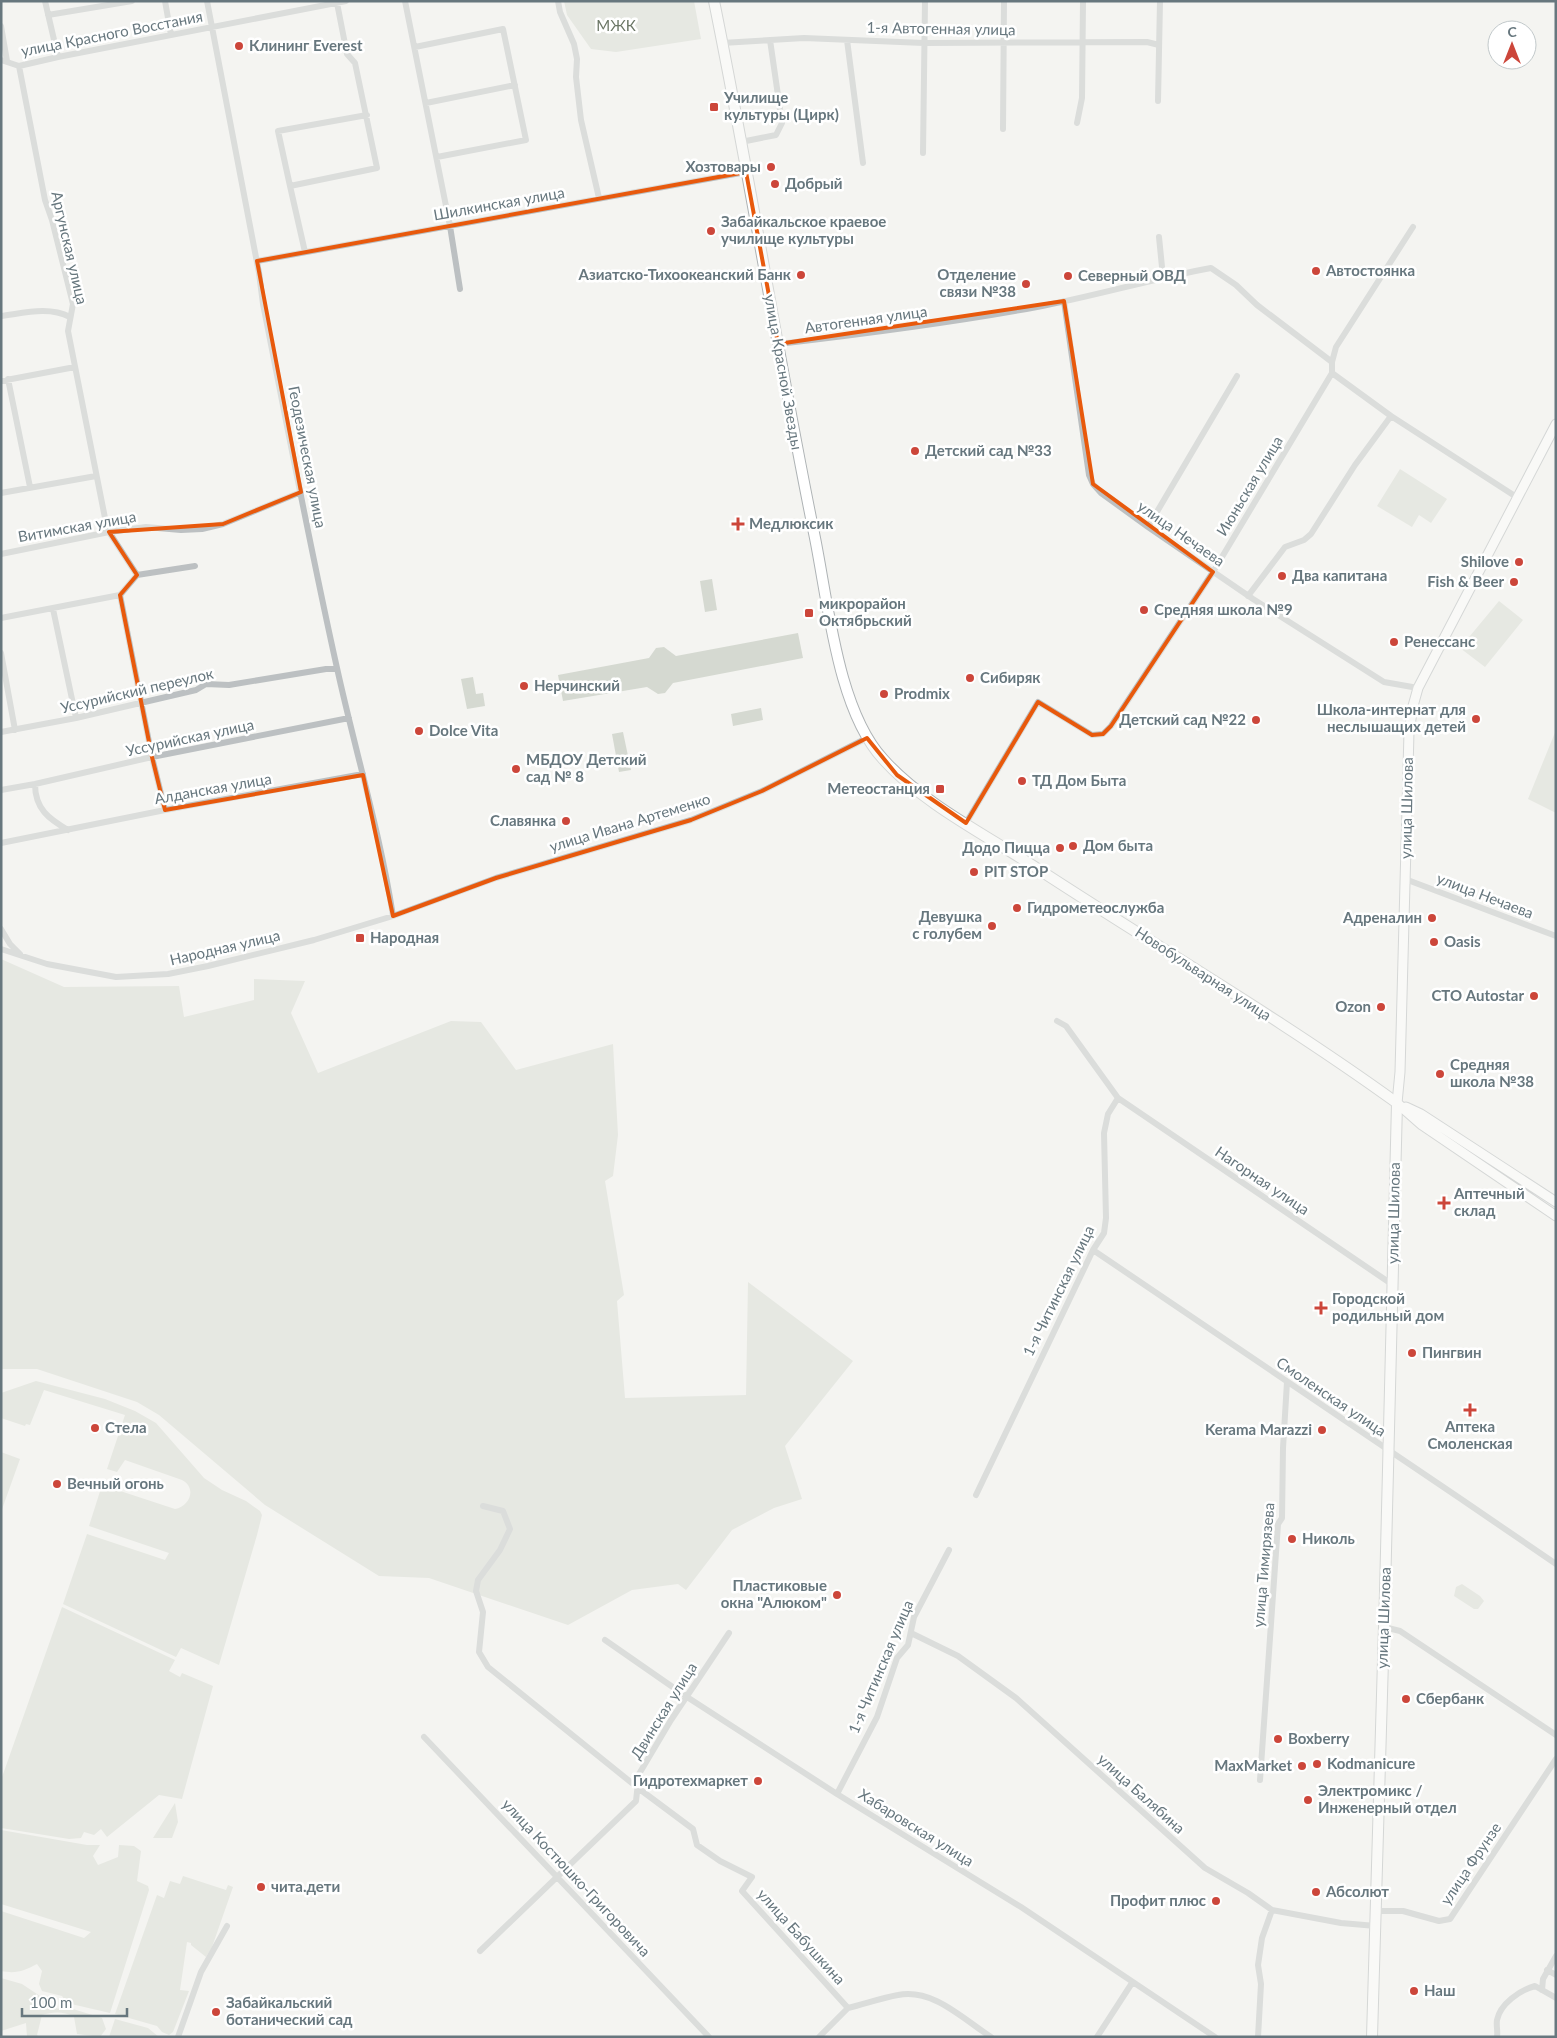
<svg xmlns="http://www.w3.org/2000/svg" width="1557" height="2038" viewBox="0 0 1557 2038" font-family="Lato,sans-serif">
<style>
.green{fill:#d5d9d1}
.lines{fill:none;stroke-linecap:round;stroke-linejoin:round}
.secondary-casing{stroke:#afb4b7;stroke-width:11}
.primary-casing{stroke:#aeb3b5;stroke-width:12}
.minor{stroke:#bcc0c2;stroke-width:6}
.secondary{stroke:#fff;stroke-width:9}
.primary{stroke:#fff;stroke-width:10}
.marked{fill:none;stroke:#e8590c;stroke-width:4;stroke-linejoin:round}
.poi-dot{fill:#cc463a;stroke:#fff;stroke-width:2}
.labels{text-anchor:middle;stroke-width:5;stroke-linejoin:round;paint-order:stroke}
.park-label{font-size:15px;fill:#6b7665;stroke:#fff}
.street-label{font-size:15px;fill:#67777e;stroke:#fff}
.poi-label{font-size:15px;font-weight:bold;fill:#67777e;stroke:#fff;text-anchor:start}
</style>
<rect width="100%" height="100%" fill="#f4f4f1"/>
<path class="green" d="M 564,1 L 694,1 L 701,39 L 616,52 L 591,49 L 567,15 Z
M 1400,469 L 1447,499 L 1431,523 L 1419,515 L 1412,527 L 1377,506 Z
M 712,579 L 717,610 L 705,612 L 700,581 Z
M 1499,601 L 1523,620 L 1485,667 L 1460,648 Z
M 798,633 L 803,658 L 673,683 L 665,693 L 658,694 L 647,687 L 563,701 L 558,675 L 649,658 L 656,648 L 664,647 L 676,656 Z
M 473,677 L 476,694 L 483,693 L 485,706 L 467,709 L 461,679 Z
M 761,708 L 763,720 L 733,726 L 731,714 Z
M 1556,730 L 1556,813 L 1528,799 Z
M 623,732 L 631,770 L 619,772 L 612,734 Z
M 1,959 L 64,987 L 179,986 L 184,1017 L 254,1000 L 254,979 L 305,981 L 291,1013 L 318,1073 L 451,1021 L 481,1022 L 516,1070 L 613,1044 L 618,1135 L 613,1176 L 605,1181 L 624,1295 L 617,1301 L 625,1398 L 746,1395 L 748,1282 L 853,1361 L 785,1446 L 802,1499 L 774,1508 L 732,1530 L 686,1590 L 678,1584 L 632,1590 L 568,1625 L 429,1578 L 379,1576 L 265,1505 L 159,1415 L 137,1402 L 37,1369 L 1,1369 Z
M 36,1381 L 105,1399 L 135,1411 L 156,1423 L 204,1478 L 222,1490 L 246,1501 L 260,1511 L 262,1515 L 257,1535 L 219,1665 L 181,1648 L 176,1657 L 63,1604 L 87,1534 L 165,1560 L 169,1553 L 89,1526 L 102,1485 L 175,1509 C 190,1506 197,1488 182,1480 L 125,1460 L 117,1472 L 107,1469 L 125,1415 L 44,1390 L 30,1425 L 26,1424 L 25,1426 L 1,1418 L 1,1393 Z
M 1,1452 L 20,1459 L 1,1512 Z
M 1462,1584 L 1480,1596 L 1484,1601 L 1478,1609 L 1474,1609 L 1454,1596 L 1456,1587 Z
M 62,1607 L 175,1660 L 169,1671 L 180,1677 L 182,1673 L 213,1686 L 182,1799 L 159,1795 L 107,1837 L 101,1829 L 94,1835 L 84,1832 L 81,1838 L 69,1839 L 1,1828 L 1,1780 Z
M 175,1803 L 178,1822 L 172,1838 L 153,1838 Z
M 1,1830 L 87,1845 L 100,1845 L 93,1856 L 98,1865 L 118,1857 L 119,1845 L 134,1846 L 141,1851 L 137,1881 L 148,1886 L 149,1890 L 110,2013 L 67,2003 L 62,1996 L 42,1991 L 39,1984 L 42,1971 L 37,1964 C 24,1971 16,1974 1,1971 L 1,1911 L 84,1938 L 91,1932 L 1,1904 Z
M 183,1876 L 226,1890 L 228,1885 L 233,1887 L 212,1947 L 206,1957 L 191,1945 L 191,1943 L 187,1942 L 180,1990 L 189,1991 L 173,2032 L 169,2035 L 162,2032 L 157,2026 L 115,2014 L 157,1895 L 164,1898 L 170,1881 L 180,1884 Z
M 1,1978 L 22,1984 L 43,1998 L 44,2008 L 73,2009 L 102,2018 L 106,2029 L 100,2037 L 77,2034 L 74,2017 C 63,2011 53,2012 42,2015 L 37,2035 L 39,2037 L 27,2037 L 26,2023 L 1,2031 Z
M 115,2019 L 148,2028 L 159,2037 L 109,2037 Z"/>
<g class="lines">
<defs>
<path id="secondary" d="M 1397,1103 L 1400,1072 L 1409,732 L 1413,706 L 1418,688 L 1556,424
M 1397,1103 L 1422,1125 L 1556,1216
M 1406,1107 L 1421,1114 L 1556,1202"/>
<path id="primary" d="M 714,1 C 750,178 778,356 814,533 C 828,600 837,709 883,759 C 923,804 988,836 1038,869 C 1157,947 1281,1019 1397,1103 L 1385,1592 L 1372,2037"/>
</defs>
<use href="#secondary" class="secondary-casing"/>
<use href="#primary" class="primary-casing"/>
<path class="minor" d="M 45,1 L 58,57
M 165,1 L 171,35
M 207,1 L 259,273 L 263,304 C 287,425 310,547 337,668 C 355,750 380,832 393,916
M 405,1 L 450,226 L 460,289
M 558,1 L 560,12 L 574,44 L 577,59 L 576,77 L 581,120 L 599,198
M 48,15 L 132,1
M 1,26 L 7,61
M 847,40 L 863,163
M 722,43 L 804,38 L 924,43 L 1147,42 L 1159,45
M 415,47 L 503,29 L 526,140 L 437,157
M 1,60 L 19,66 L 58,57 L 346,1
M 19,66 L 45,200 L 52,220 L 73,304 L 68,331 L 106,523 L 109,532 L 137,575
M 1158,101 L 1160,1
M 426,103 L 515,85
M 1077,123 L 1082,98 L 1083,1
M 1003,129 L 1004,1
M 741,142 L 776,135 L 782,123 L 770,40
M 923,153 L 925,1
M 290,186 L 278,131 L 367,115
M 1159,237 L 1163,277
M 305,252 L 290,186 L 377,168 L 355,63 L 347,54 L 337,3
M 257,261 L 746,172
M 1064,301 L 1089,475 L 1093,484 L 1101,493 L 1148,527 L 1253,599 L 1384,682 L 1418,688
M 1,316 C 24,313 49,306 70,317
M 778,344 C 864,334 951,323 1037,307 C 1095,296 1152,279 1211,268 L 1236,285 L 1257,305 L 1332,362
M 1332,373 L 1391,416 L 1518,498
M 8,379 L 30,487
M 1,381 L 75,367
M 1,493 L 96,476
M 1148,527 L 1237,376
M 1,554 L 109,532 L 146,527 L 181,530 L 202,529 L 223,524 L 301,492
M 120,595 L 152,757 L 165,810
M 1248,596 L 1285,547 L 1304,540 L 1311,534 L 1355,465 L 1391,416
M 53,609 L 76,718
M 1,618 L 120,595 L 137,575 L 195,566
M 1,653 L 15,730
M 1,732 L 76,718 L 196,690 L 206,684 L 229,685 L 326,669 L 337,669
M 35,784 C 35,809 49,819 68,830
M 1,790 L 35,784 L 152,757 L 349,718
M 966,823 L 1038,702 L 1092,735 L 1103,734 L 1111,726 L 1213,572 L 1332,373 L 1332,362 L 1336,347 L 1413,227
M 1,843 L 165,810 L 363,774
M 1405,879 L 1556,936
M 1,929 L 10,944 L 20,954
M 1,949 L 47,964 L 116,977 L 168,974 L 208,966 L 314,940 L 393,916 L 496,878 L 691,820 L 762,791 L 867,738
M 1118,1098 L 1393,1285
M 1093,1250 L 1461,1499 L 1556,1564
M 976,1495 L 1093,1250 L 1104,1233 L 1106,1218 L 1104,1133 L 1108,1114 L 1118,1098 L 1066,1026 L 1057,1021
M 483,1506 L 503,1511 L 510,1529 L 500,1550 L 478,1580 L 476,1591 L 483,1612 L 479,1652 L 488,1667 L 638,1788 L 693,1829 L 697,1845 L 720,1861 L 752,1877 L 742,1891 L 848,2008 C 865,2004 881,1998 898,1995 C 933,1988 963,2019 991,2037
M 1384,1627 L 1400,1631 L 1556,1735
M 911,1633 L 958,1656 L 1016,1698 L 1205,1868 L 1248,1893 L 1272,1910 L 1341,1923 L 1376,1926
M 605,1640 L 687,1697 L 837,1794 L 1021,1907 L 1215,2037
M 424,1737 L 709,2037
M 1260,1780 L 1278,1524 L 1282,1518 L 1283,1448 L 1287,1382
M 837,1794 L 877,1717 L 897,1658 L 908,1645 L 914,1617 L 949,1550
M 1376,1911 L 1403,1911 L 1439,1921 L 1450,1919 L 1556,1759
M 480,1951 L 636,1801 L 639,1774 L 671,1720 L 729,1633
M 1547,1970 L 1556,1975
M 1542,1990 L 1543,1979 L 1556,1956
M 178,2037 L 201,1972 L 227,1926
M 819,2037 L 848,2008
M 1097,2037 L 1132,1983
M 1258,2037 L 1261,1984 L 1258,1965 L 1262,1938 L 1272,1910
M 1497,2037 C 1498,2031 1496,2026 1497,2020 C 1500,2004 1520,1990 1535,1986 L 1556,1998"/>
<use href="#secondary" class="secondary"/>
<use href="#primary" class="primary"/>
</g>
<path d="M0 0H1557V2038H0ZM 746,172 L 778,344 L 1064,301 L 1093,484 L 1213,572 L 1111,726 L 1103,734 L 1092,735 L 1038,702 L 966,823 L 897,775 L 867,738 L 762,791 L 691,820 L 496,878 L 393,916 L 363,775 L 165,810 L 152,757 L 120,595 L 137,575 L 109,532 L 223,524 L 301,492 L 257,261 Z" fill="#f4f4f1" fill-opacity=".55" fill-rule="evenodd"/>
<path class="marked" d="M 746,172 L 778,344 L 1064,301 L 1093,484 L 1213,572 L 1111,726 L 1103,734 L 1092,735 L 1038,702 L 966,823 L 897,775 L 867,738 L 762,791 L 691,820 L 496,878 L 393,916 L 363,775 L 165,810 L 152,757 L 120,595 L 137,575 L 109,532 L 223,524 L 301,492 L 257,261 Z"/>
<g class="poi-dot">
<circle cx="239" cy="46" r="5"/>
<rect x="709" y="102" width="10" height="10" rx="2.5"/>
<circle cx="771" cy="167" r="5"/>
<circle cx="775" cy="184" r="5"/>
<circle cx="711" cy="231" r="5"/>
<circle cx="1316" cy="271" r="5"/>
<circle cx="801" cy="275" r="5"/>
<circle cx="1068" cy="276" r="5"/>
<circle cx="1026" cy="284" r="5"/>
<circle cx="915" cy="451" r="5"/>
<path d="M735.5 516.5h5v5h5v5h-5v5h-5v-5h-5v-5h5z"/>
<circle cx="1519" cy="562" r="5"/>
<circle cx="1282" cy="576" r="5"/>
<circle cx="1514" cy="582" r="5"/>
<circle cx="1144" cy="610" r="5"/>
<rect x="804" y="608" width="10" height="10" rx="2.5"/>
<circle cx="1394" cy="642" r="5"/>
<circle cx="970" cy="678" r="5"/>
<circle cx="524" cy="686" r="5"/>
<circle cx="884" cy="694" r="5"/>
<circle cx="1476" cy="719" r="5"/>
<circle cx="1256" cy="720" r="5"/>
<circle cx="419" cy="731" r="5"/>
<circle cx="516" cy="769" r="5"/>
<circle cx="1022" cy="781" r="5"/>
<rect x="935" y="784" width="10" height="10" rx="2.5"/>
<circle cx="566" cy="821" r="5"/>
<circle cx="1073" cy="846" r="5"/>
<circle cx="1060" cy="848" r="5"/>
<circle cx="974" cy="872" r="5"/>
<circle cx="1017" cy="908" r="5"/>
<circle cx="1432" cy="918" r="5"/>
<circle cx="992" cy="926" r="5"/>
<rect x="355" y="933" width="10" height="10" rx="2.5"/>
<circle cx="1434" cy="942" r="5"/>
<circle cx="1534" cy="996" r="5"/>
<circle cx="1381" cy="1007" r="5"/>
<circle cx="1440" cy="1074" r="5"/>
<path d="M1441.5 1195.5h5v5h5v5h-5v5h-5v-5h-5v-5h5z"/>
<path d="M1318.5 1300.5h5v5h5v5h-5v5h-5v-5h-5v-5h5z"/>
<circle cx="1412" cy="1353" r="5"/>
<path d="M1467.5 1402.5h5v5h5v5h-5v5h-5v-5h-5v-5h5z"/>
<circle cx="95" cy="1428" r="5"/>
<circle cx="1322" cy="1430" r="5"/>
<circle cx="57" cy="1484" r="5"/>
<circle cx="1292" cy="1539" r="5"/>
<circle cx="837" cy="1595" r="5"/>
<circle cx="1406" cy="1699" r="5"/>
<circle cx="1278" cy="1739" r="5"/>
<circle cx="1317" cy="1764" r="5"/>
<circle cx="1302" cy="1766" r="5"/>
<circle cx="758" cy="1781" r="5"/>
<circle cx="1308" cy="1800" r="5"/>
<circle cx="261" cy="1887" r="5"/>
<circle cx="1316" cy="1892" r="5"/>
<circle cx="1216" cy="1901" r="5"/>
<circle cx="1414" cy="1991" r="5"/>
<circle cx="216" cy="2012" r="5"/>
</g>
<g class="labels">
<g class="park-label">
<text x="616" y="31">МЖК</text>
</g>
<g class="street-label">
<text transform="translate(941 29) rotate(1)" y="5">1-я Автогенная улица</text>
<text transform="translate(112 34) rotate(-11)" y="5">улица Красного Восстания</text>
<text transform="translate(499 204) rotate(-10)" y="5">Шилкинская улица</text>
<text transform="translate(69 248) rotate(77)" y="5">Аргунская улица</text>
<text transform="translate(866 320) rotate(-8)" y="5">Автогенная улица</text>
<text transform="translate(783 372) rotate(80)" y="5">улица Красной Звезды</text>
<text transform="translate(307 457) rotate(79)" y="5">Геодезическая улица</text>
<text transform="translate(1250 486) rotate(-59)" y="5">Июньская улица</text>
<text transform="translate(77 527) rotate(-10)" y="5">Витимская улица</text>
<text transform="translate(1181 534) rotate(35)" y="5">улица Нечаева</text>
<text transform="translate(137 691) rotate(-13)" y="5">Уссурийский переулок</text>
<text transform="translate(190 738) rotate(-12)" y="5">Уссурийская улица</text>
<text transform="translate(213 789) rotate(-10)" y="5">Алданская улица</text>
<text transform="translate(1407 808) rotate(-89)" y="5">улица Шилова</text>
<text transform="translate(630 823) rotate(-17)" y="5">улица Ивана Артеменко</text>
<text transform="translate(1485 896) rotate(21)" y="5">улица Нечаева</text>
<text transform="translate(225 948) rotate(-13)" y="5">Народная улица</text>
<text transform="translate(1203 974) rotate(33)" y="5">Новобульварная улица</text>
<text transform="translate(1262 1181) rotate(34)" y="5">Нагорная улица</text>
<text transform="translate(1394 1213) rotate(-89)" y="5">улица Шилова</text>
<text transform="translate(1059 1291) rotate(-64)" y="5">1-я Читинская улица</text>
<text transform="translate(1331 1397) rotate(34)" y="5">Смоленская улица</text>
<text transform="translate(1264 1565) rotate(-85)" y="5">улица Тимирязева</text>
<text transform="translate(1384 1618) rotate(-88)" y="5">улица Шилова</text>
<text transform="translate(881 1667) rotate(-67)" y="5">1-я Читинская улица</text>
<text transform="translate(664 1711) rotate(-58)" y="5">Двинская улица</text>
<text transform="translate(1141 1794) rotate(42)" y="5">улица Балябина</text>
<text transform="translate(916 1828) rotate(32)" y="5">Хабаровская улица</text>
<text transform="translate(1471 1864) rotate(-56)" y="5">улица Фрунзе</text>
<text transform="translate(576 1878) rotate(47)" y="5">улица Костюшко-Григоровича</text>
<text transform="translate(801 1937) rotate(48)" y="5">улица Бабушкина</text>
</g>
<g class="poi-label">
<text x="249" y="51">Клининг Everest</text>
<text x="724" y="103">Училище<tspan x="724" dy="17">культуры (Цирк)</tspan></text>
<text x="761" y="172" text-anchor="end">Хозтовары</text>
<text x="785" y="189">Добрый</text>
<text x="721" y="227">Забайкальское краевое<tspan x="721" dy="17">училище культуры</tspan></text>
<text x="1326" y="276">Автостоянка</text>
<text x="791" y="280" text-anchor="end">Азиатско-Тихоокеанский Банк</text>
<text x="1016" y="280" text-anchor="end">Отделение<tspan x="1016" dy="17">связи №38</tspan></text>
<text x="1078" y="281">Северный ОВД</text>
<text x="925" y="456">Детский сад №33</text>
<text x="749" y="529">Медлюксик</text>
<text x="1509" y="567" text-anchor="end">Shilove</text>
<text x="1292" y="581">Два капитана</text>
<text x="1504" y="587" text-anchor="end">Fish &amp; Beer</text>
<text x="819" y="609">микрорайон<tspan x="819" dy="17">Октябрьский</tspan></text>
<text x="1154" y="615">Средняя школа №9</text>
<text x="1404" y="647">Ренессанс</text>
<text x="980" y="683">Сибиряк</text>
<text x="534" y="691">Нерчинский</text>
<text x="894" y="699">Prodmix</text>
<text x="1466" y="715" text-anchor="end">Школа-интернат для<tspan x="1466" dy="17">неслышащих детей</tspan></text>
<text x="1246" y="725" text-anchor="end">Детский сад №22</text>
<text x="429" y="736">Dolce Vita</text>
<text x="526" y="765">МБДОУ Детский<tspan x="526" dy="17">сад № 8</tspan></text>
<text x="1032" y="786">ТД Дом Быта</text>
<text x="930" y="794" text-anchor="end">Метеостанция</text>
<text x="556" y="826" text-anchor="end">Славянка</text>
<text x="1083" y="851">Дом быта</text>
<text x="1050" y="853" text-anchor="end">Додо Пицца</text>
<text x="984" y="877">PIT STOP</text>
<text x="1027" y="913">Гидрометеослужба</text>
<text x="982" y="922" text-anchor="end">Девушка<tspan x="982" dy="17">с голубем</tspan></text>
<text x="1422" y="923" text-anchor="end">Адреналин</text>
<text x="370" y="943">Народная</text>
<text x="1444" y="947">Oasis</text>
<text x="1524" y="1001" text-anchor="end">СТО Autostar</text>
<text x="1371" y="1012" text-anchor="end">Ozon</text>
<text x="1450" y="1070">Средняя<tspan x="1450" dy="17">школа №38</tspan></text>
<text x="1454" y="1199">Аптечный<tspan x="1454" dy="17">склад</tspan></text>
<text x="1332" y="1304">Городской<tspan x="1332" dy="17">родильный дом</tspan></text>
<text x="1422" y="1358">Пингвин</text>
<text x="1470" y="1432" text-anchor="middle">Аптека<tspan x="1470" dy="17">Смоленская</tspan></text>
<text x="105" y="1433">Стела</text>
<text x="1312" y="1435" text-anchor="end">Kerama Marazzi</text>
<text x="67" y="1489">Вечный огонь</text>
<text x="1302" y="1544">Николь</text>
<text x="827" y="1591" text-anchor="end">Пластиковые<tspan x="827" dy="17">окна "Алюком"</tspan></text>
<text x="1416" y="1704">Сбербанк</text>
<text x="1288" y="1744">Boxberry</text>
<text x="1327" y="1769">Kodmanicure</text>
<text x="1292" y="1771" text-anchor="end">MaxMarket</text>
<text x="748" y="1786" text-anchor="end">Гидротехмаркет</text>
<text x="1318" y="1796">Электромикс /<tspan x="1318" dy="17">Инженерный отдел</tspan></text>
<text x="271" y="1892">чита.дети</text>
<text x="1326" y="1897">Абсолют</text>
<text x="1206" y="1906" text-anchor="end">Профит плюс</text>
<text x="1424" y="1996">Наш</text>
<text x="226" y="2008">Забайкальский<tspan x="226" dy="17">ботанический сад</tspan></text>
</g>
</g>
<rect width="1557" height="2038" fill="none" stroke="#67777e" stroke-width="5"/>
<g transform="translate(1512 45)"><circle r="24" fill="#ffffff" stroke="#c2c9cb"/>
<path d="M0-4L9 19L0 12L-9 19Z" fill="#cc463a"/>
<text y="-8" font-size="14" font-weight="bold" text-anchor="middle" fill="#67777e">С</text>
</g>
<path d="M22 2008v8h105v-8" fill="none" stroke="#67777e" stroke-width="2.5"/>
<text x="30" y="2008" font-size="15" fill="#67777e" stroke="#ffffff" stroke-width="4" paint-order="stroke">100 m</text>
</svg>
